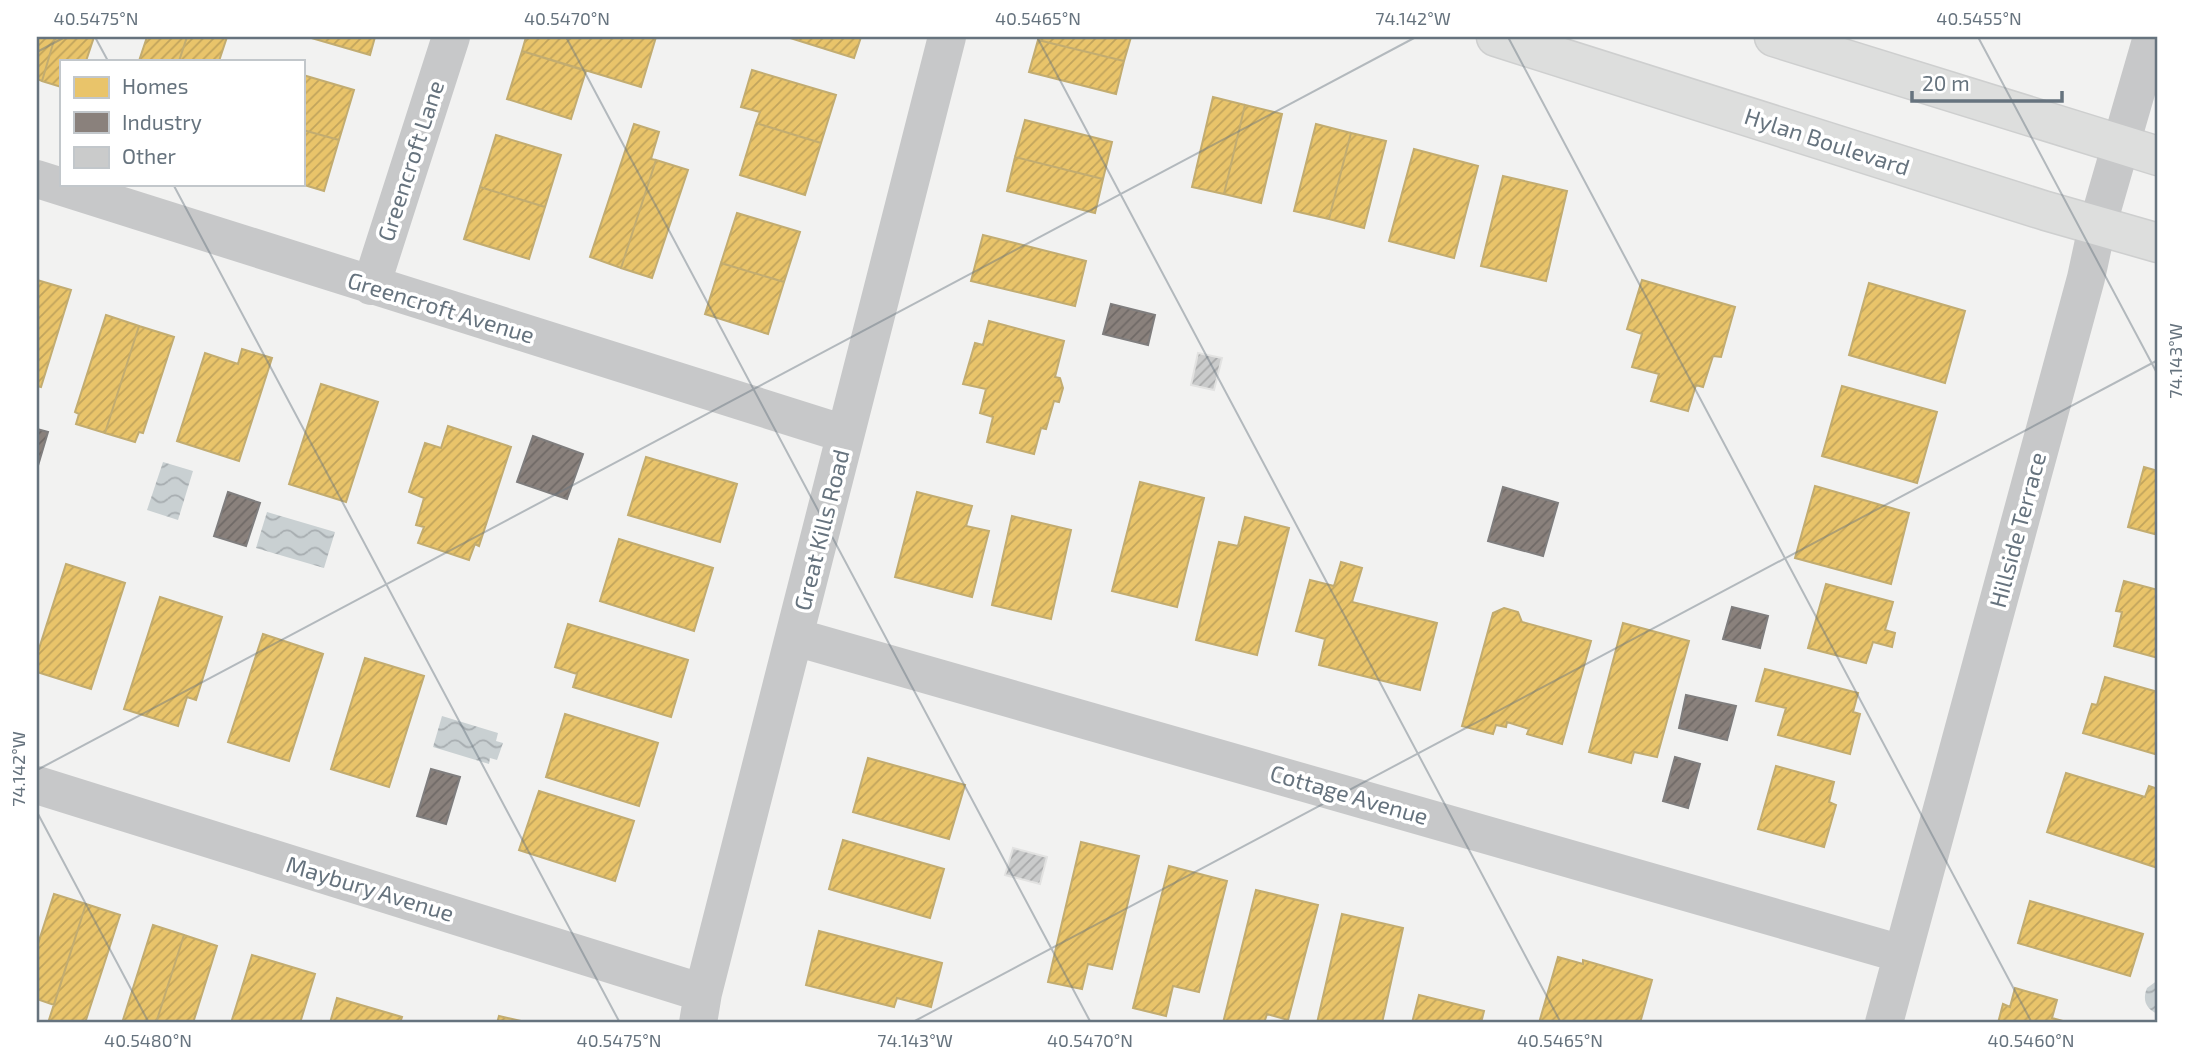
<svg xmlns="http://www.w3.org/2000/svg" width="2195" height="1060" viewBox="0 0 2195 1060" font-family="'Exo 2',sans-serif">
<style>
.water{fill:url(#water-waves)}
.homes{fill:url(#homes-hatch);stroke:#c2ac70;stroke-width:2}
.industry{fill:url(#industry-hatch);stroke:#7f7d7d;stroke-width:2}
.building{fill:url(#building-hatch);stroke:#e2e2e1;stroke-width:2}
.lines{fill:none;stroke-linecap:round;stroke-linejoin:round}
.primary-casing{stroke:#cecfcf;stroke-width:41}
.minor{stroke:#c7c8c9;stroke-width:38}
.primary{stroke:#dddedd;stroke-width:38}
.ticks{fill:none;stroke:#66737e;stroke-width:2;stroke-opacity:0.45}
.labels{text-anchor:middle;stroke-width:7;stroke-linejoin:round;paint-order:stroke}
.street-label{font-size:23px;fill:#66737e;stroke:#fff}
.neatline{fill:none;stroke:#66737e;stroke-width:2.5}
.ticks-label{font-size:18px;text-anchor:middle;fill:#66737e}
</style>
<defs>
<pattern id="water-waves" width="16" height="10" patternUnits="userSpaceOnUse" patternTransform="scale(1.75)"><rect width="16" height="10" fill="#c9d0d2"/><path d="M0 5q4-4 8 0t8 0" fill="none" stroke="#a7adb0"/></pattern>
<pattern id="homes-hatch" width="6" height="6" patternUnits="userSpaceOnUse" patternTransform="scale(1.75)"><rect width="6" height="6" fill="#e9c46a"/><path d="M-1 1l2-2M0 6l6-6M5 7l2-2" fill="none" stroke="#c1a45c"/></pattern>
<pattern id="industry-hatch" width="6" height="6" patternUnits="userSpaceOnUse" patternTransform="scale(1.75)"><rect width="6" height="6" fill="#8a817c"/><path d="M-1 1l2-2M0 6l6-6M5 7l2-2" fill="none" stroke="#6f6966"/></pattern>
<pattern id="building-hatch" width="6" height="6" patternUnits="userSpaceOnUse" patternTransform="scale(1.75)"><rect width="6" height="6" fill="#cacbcb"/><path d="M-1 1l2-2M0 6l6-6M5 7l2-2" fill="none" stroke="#a8a9aa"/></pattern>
</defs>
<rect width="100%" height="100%" fill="#f2f2f1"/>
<path class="water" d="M 163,462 L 193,471 L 178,520 L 147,510 Z
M 267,512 L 335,532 L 324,568 L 256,548 Z
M 442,716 L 498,733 L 496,741 L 503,743 L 497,760 L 490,758 L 489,764 L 433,747 Z
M 2158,980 L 2158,1014 C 2146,1009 2142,1000 2147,988 Z"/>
<path class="homes" d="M 37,37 L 55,37 L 42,81 L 37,79 Z
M 55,37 L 94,37 L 86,61 L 61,61 L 61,87 L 42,81 Z
M 147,37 L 187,37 L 179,61 L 139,61 Z
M 187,37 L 227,37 L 219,61 L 179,61 Z
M 308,37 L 375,37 L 370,55 Z
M 526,37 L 656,37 L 641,87 L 522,51 Z
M 787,37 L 861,37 L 854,58 Z
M 1038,37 L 1131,37 L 1124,61 L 1038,40 Z
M 1038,40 L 1124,61 L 1116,94 L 1029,72 Z
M 522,51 L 586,71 L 571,119 L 507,99 Z
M 752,70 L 836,95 L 821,143 L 756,123 L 760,112 L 741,107 Z
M 303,75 L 354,90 L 339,140 L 303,130 Z
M 1213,97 L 1245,105 L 1224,194 L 1192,187 Z
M 1245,105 L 1282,114 L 1261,203 L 1224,194 Z
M 1025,120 L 1112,142 L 1103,179 L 1015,157 Z
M 756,123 L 821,143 L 805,195 L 740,175 Z
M 634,124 L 659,132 L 651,159 L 656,160 L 621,268 L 590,257 Z
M 1316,124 L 1351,133 L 1329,219 L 1294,211 Z
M 303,130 L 339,140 L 324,191 L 301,184 L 303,184 Z
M 1351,133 L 1386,141 L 1364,228 L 1329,219 Z
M 496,135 L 561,155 L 545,207 L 480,187 Z
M 1414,149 L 1478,166 L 1454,258 L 1389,241 Z
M 1015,157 L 1103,179 L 1095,213 L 1007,191 Z
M 656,160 L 688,170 L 652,278 L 621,268 Z
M 1503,176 L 1567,191 L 1546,281 L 1481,266 Z
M 480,187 L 545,207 L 529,259 L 464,239 Z
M 737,213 L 800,232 L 784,282 L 721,263 Z
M 983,235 L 1086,261 L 1075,306 L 971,281 Z
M 721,263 L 784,282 L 768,334 L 705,314 Z
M 37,280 L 71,290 L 41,387 L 37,386 Z
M 1642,280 L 1735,307 L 1721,357 L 1713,356 L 1703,387 L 1696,385 L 1688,411 L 1651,401 L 1659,374 L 1632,367 L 1642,334 L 1627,329 Z
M 1869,283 L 1965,311 L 1945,383 L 1849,355 Z
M 106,315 L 139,326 L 105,433 L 76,424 L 79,414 L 75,412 Z
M 989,321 L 1064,341 L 1055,377 L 1060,378 L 1063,388 L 1059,402 L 1054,401 L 1046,429 L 1041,428 L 1034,454 L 987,442 L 993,417 L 980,413 L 986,389 L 963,384 L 975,343 L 983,345 Z
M 139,326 L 174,337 L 143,433 L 139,432 L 135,442 L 105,433 Z
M 242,349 L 272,358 L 239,461 L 177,441 L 205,353 L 238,364 Z
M 321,384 L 378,402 L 346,502 L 289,484 Z
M 1842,386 L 1937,412 L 1917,483 L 1822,456 Z
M 448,426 L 511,447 L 479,546 L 475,544 L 469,560 L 418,543 L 424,527 L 416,525 L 424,498 L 409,492 L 425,443 L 441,448 Z
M 646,457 L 737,484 L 720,542 L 628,515 Z
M 2144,467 L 2158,471 L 2158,535 L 2128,527 Z
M 1140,482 L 1204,498 L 1177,607 L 1112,591 Z
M 1815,486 L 1909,513 L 1891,584 L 1795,558 Z
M 917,492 L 972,506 L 966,526 L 989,531 L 972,597 L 895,577 Z
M 1012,516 L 1071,530 L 1051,619 L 992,605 Z
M 1245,517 L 1289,528 L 1257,655 L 1196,640 L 1219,542 L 1238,546 Z
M 619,539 L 713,568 L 694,631 L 600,601 Z
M 1341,562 L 1362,568 L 1352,602 L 1437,623 L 1420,690 L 1319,665 L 1325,639 L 1296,631 L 1310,580 L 1334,586 Z
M 66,564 L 125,583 L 91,689 L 37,672 L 37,655 Z
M 2124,581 L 2158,590 L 2158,658 L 2114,646 L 2122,612 L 2116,611 Z
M 1826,584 L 1893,602 L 1885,630 L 1895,633 L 1892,647 L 1873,642 L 1866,663 L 1808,648 Z
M 160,597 L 222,617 L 196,700 L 187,697 L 178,726 L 124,709 Z
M 1504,608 L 1518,612 L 1522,622 L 1591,641 L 1562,744 L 1527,734 L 1529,729 L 1507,722 L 1506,727 L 1496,725 L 1493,734 L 1462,726 L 1493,613 Z
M 1623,623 L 1689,641 L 1657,757 L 1634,752 L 1631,763 L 1589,752 Z
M 568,624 L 688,660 L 671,717 L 573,687 L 577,674 L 555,667 Z
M 263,634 L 323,654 L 289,761 L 228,742 Z
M 365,658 L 424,676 L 389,787 L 331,769 Z
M 1765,669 L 1858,693 L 1853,712 L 1860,714 L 1850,754 L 1778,735 L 1786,708 L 1756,701 Z
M 2105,677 L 2158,692 L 2158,755 L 2083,733 L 2092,704 L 2097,705 Z
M 565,714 L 658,743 L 639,806 L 546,777 Z
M 868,758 L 965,785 L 949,839 L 853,812 Z
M 1776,766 L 1834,782 L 1829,802 L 1836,805 L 1824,847 L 1758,829 Z
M 2066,773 L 2145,797 L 2149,786 L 2158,789 L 2158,868 L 2047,832 Z
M 539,791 L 634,821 L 615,881 L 519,850 Z
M 843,840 L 944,869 L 930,918 L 829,889 Z
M 1081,842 L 1139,856 L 1112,969 L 1088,964 L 1082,989 L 1048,982 Z
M 1169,866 L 1227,881 L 1199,992 L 1173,986 L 1166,1016 L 1133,1008 Z
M 1256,890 L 1318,905 L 1288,1020 L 1267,1014 L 1264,1023 L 1223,1023 Z
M 54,894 L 86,904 L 54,1005 L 37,999 L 37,947 Z
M 2030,901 L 2143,934 L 2130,976 L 2018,943 Z
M 86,904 L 120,915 L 85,1023 L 48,1023 Z
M 1342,914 L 1403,928 L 1382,1023 L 1317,1023 Z
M 153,925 L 184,935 L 156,1023 L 122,1023 Z
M 819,931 L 942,963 L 931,1007 L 897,998 L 894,1007 L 806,985 Z
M 184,935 L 217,946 L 193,1023 L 156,1023 Z
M 252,955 L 315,974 L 300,1023 L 231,1023 Z
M 1558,957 L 1583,964 L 1583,960 L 1652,980 L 1640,1023 L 1539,1023 Z
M 2015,988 L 2057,1000 L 2052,1018 L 2070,1023 L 1998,1023 L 2003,1004 L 2010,1007 Z
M 1419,995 L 1484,1011 L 1481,1023 L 1412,1023 Z
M 337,998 L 402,1017 L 400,1023 L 330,1023 Z
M 499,1016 L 530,1023 L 497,1023 Z"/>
<path class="industry" d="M 1111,304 L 1155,315 L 1148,345 L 1103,334 Z
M 37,429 L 48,432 L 37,469 Z
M 533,436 L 583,454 L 567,499 L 517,482 Z
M 1503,487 L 1558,503 L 1543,556 L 1488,541 Z
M 228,492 L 260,503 L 246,546 L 214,536 Z
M 1732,607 L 1768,616 L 1760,648 L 1723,639 Z
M 1686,695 L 1736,706 L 1727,740 L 1679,728 Z
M 1675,757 L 1700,764 L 1688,808 L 1663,801 Z
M 431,769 L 460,777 L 446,824 L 417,816 Z"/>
<path class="building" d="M 1198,353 L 1222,358 L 1214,390 L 1191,385 Z
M 1013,848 L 1047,857 L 1040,884 L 1005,875 Z"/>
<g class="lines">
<defs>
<path id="primary" d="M 1496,37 L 2046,211 L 2158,243
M 1774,37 L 2158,156"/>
</defs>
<use href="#primary" class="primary-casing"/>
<path class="minor" d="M 37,179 L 845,434
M 371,286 L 451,37
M 795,637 L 1902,954
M 37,785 L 703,993
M 698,1023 L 703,993 L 947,37
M 1884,1023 L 2086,278 L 2097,227 L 2152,37"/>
<use href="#primary" class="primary"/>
</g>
<path class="ticks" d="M 95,37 L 108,61M 566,37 L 1091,1023M 1037,37 L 1561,1023M 1508,37 L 2032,1023M 1978,37 L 2158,375M 37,52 L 65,37M 173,184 L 620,1023M 37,770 L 1416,37M 37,812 L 149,1023M 911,1023 L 2158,360"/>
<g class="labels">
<g class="street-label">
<text transform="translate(1827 142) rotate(18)" y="8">Hylan Boulevard</text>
<text transform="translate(411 161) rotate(-72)" y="8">Greencroft Lane</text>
<text transform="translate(441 308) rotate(17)" y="8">Greencroft Avenue</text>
<text transform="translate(822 530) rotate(-76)" y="8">Great Kills Road</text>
<text transform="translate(2018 530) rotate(-75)" y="8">Hillside Terrace</text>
<text transform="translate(1349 795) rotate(16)" y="8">Cottage Avenue</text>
<text transform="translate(370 889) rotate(17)" y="8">Maybury Avenue</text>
</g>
</g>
<rect width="2195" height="1060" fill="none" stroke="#ffffff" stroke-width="77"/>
<rect x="60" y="60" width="245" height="126" fill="#ffffff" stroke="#c2c7cb" stroke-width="2"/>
<rect x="74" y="77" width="35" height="21" fill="#e9c46a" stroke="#c2c7cb" stroke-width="2"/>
<text x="122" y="94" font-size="21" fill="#66737e">Homes</text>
<rect x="74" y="112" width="35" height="21" fill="#8a817c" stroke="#c2c7cb" stroke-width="2"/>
<text x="122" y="130" font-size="21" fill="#66737e">Industry</text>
<rect x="74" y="147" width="35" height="21" fill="#cacbcb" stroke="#c2c7cb" stroke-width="2"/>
<text x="122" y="164" font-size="21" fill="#66737e">Other</text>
<path d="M1912 91v10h150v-10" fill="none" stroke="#66737e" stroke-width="3.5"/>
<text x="1922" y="91" font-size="21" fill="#66737e" stroke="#ffffff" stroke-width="5" paint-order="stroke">20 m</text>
<rect x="38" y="38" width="2118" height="983" class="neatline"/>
<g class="ticks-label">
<text x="96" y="25">40.5475°N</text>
<text x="567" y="25">40.5470°N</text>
<text x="1038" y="25">40.5465°N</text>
<text x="1413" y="25">74.142°W</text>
<text x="1979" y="25">40.5455°N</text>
<text transform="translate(2176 361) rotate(-90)" y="6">74.143°W</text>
<text transform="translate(19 769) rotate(-90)" y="6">74.142°W</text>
<text x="148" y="1047">40.5480°N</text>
<text x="619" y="1047">40.5475°N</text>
<text x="915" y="1047">74.143°W</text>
<text x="1090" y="1047">40.5470°N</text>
<text x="1560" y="1047">40.5465°N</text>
<text x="2031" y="1047">40.5460°N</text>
</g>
</svg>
